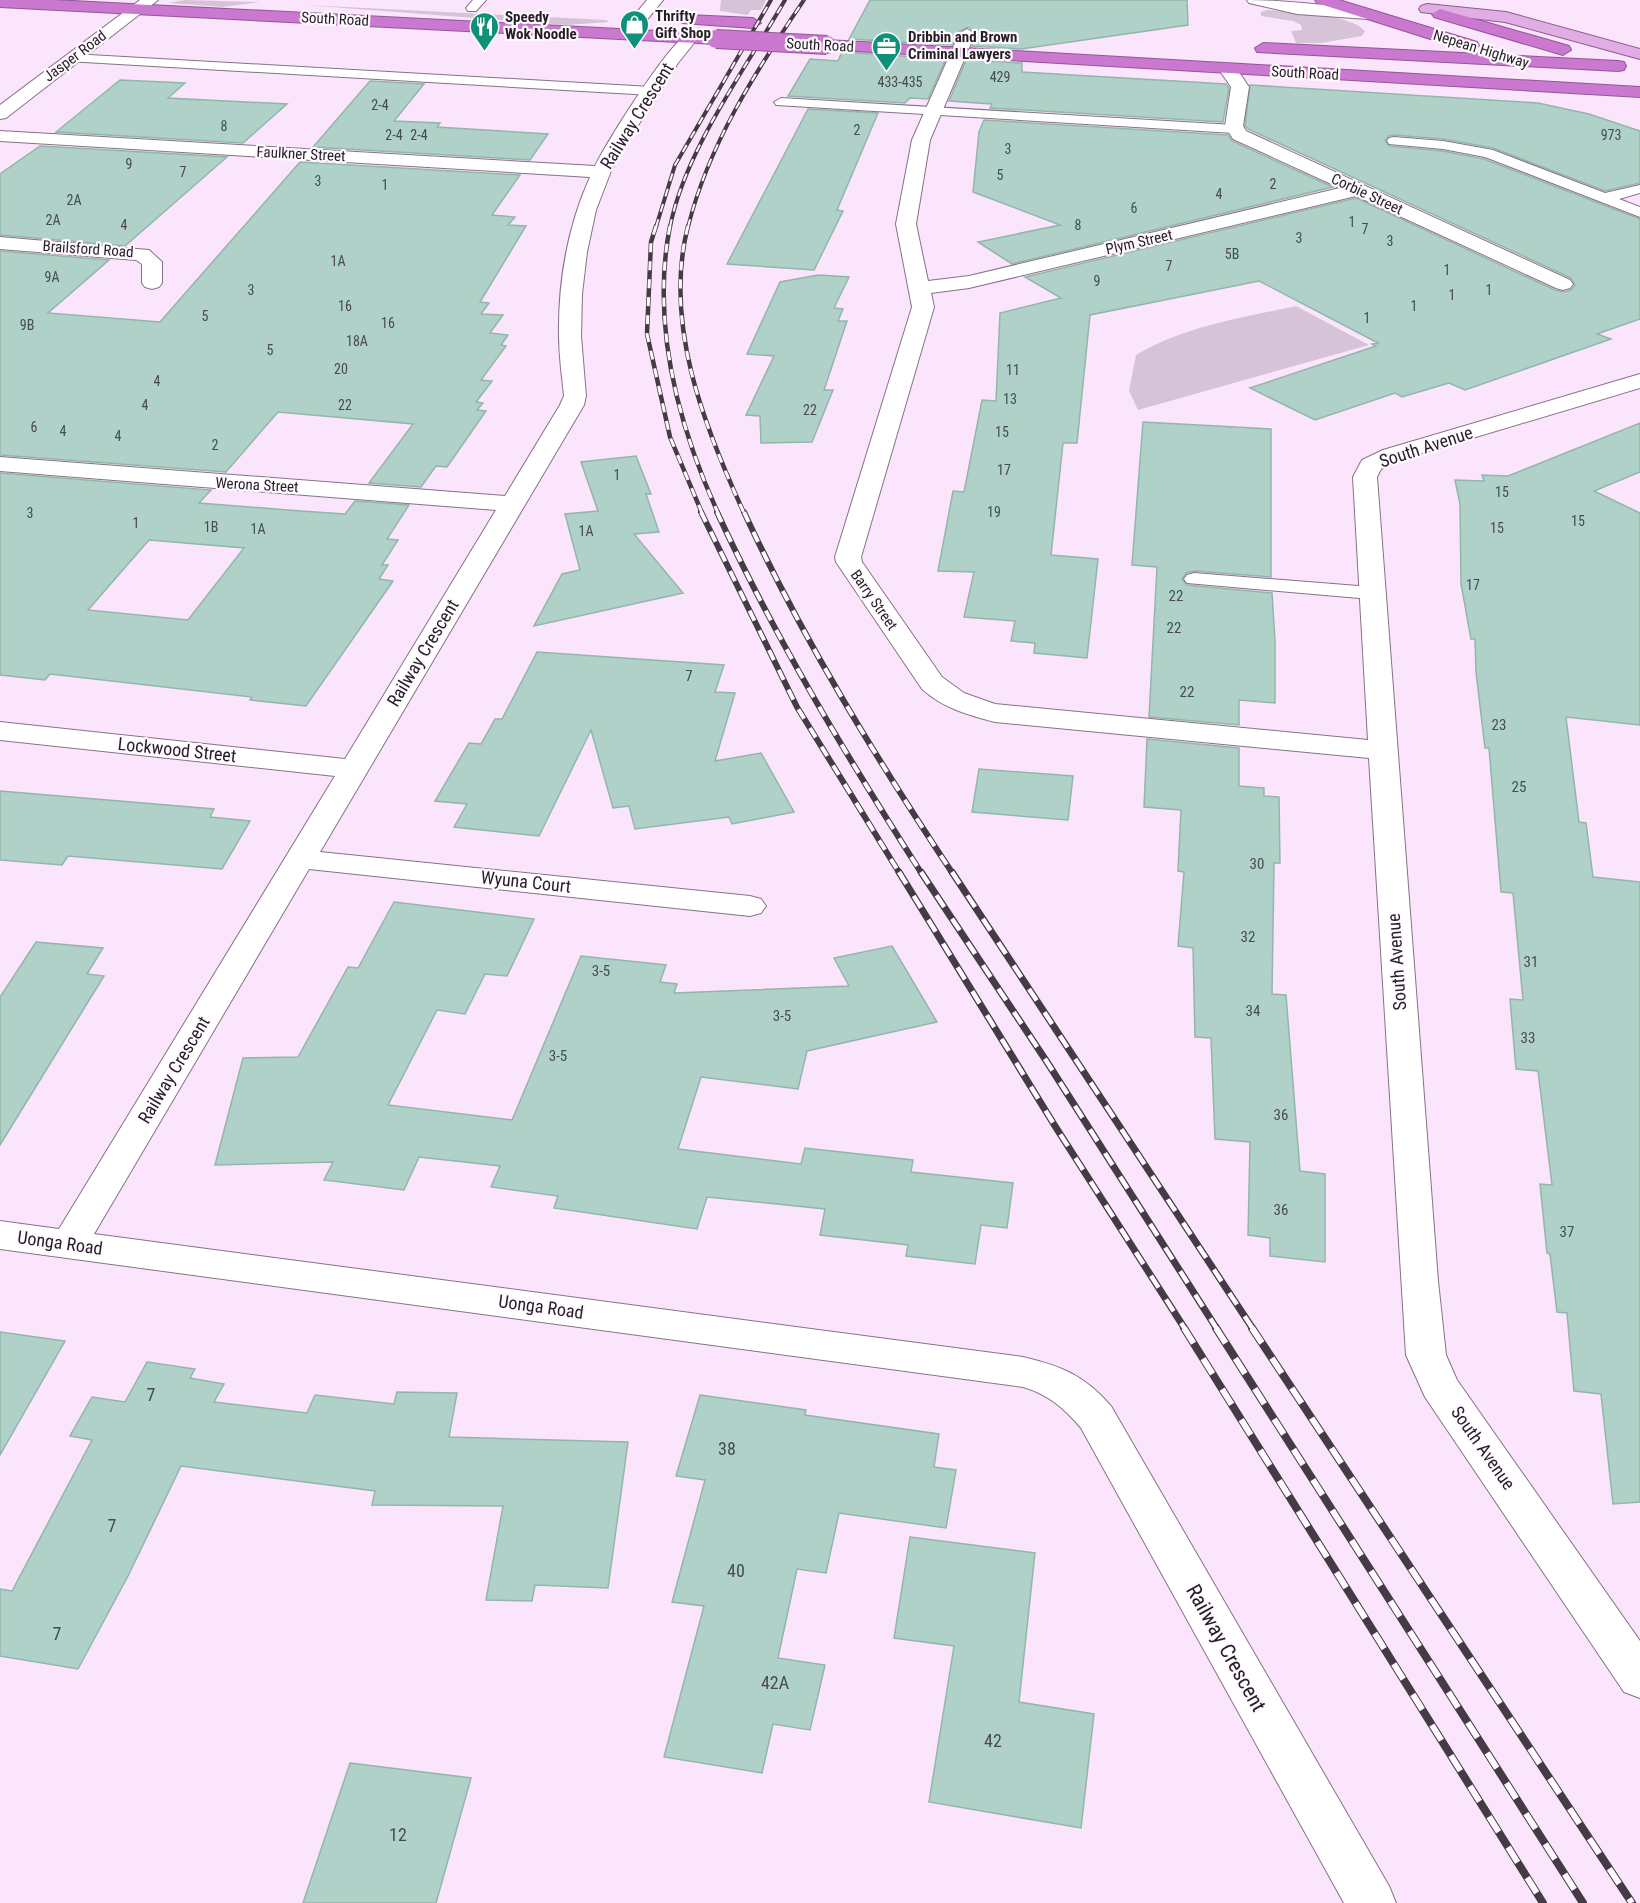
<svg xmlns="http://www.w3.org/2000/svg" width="1640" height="1903" viewBox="0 0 1640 1903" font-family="'Roboto Condensed',sans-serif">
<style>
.green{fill:#d7c3d8}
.building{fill:#afd1c7;stroke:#94b5ab;stroke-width:1.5;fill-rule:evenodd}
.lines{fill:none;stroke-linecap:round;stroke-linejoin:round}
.lane-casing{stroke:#867287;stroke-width:2}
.street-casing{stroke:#867287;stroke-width:2}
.secondary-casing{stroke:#867287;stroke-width:2}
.primary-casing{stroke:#915895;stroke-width:2}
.highway-casing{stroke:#915895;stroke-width:2}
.lane{fill:#fff;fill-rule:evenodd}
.street{fill:#fff;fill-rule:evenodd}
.secondary{fill:#fff;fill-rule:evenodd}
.primary{fill:#e0aee3;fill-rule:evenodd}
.highway{fill:#cb78d1;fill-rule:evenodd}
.rail-far4-casing{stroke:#453b45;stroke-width:4}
.rail-far3-casing{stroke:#453b45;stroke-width:4.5}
.rail-far2-casing{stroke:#453b45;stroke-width:6}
.rail-far1-casing{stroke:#453b45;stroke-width:7}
.rail-casing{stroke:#453b45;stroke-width:8}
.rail-far4{stroke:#fdf9fe;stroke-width:2;stroke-dasharray:8;stroke-linecap:butt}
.rail-far3{stroke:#fdf9fe;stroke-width:3;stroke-dasharray:9;stroke-linecap:butt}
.rail-far2{stroke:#fdf9fe;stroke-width:4;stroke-dasharray:11;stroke-linecap:butt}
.rail-far1{stroke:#fdf9fe;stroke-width:4.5;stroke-dasharray:14;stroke-linecap:butt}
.rail{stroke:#fdf9fe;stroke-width:6;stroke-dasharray:18;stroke-linecap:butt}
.highway-bridge-casing{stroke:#915895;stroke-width:20;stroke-linecap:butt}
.highway-bridge{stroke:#cb78d1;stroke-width:18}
.labels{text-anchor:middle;stroke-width:4.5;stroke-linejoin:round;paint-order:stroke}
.far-number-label{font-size:14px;fill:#484b4e}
.far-poi-label{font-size:15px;font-weight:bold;fill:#261e26;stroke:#fdf9fe;text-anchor:start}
.far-street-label{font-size:15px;fill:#261e26;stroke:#fdf9fe}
.number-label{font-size:15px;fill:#484b4e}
.street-label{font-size:18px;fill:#261e26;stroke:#fdf9fe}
.near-number-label{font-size:18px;fill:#484b4e}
.near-street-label{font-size:21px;fill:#261e26;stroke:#fdf9fe}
</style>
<rect width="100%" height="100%" fill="#fbe5fc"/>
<path class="green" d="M 185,0 L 260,2 L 223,7 L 168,3 Z
M 721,0 L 766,0 L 761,10 L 751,10 L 748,15 L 720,11 Z
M 305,5 L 606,20 L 609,22 L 566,25 Z
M 1267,10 C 1289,11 1351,14 1365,31 L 1362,36 L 1321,43 L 1296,43 L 1291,31 L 1302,30 L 1301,25 L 1293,21 L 1261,16 L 1261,12 Z
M 1296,306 L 1369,345 L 1138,410 L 1129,391 L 1136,355 C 1185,326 1241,318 1296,306 Z"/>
<path class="building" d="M 870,0 L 1187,0 L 1188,25 L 1021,49 L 972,46 L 977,33 L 968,27 L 958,32 L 952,45 L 849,39 Z
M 842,52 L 946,59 L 928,99 L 910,98 L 905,103 L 788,96 L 810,59 L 838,61 Z
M 966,60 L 1022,63 L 1022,72 L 1226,84 L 1229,88 L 1223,122 L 990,108 L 992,104 L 949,101 Z
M 120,80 L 185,83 L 168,98 L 287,104 L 243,143 L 56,132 Z
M 370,81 L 424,84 L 394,121 L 440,123 L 437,127 L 548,134 L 530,160 L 313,147 Z
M 1250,85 L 1538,103 L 1589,114 L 1640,131 L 1640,183 L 1605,191 L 1493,148 L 1443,139 L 1394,135 L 1389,136 L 1385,140 L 1389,146 L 1443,151 L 1484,159 L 1640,219 L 1640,319 L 1597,334 L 1611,339 L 1465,390 L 1449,383 L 1402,397 L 1395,393 L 1315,420 L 1250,388 L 1376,346 L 1372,344 L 1378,343 L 1259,281 L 1090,315 L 1077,443 L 1063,443 L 1051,555 L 1098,559 L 1087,658 L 1034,653 L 1035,643 L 1011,641 L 1015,621 L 964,617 L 974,572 L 938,571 L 953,491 L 964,492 L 982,400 L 996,401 L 1000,313 L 1061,298 L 1025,277 L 1356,198 L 1555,290 L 1564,292 L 1571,290 L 1575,285 L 1571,278 L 1248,129 L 1245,126 Z
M 808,109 L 878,113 L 837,210 L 843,211 L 814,270 L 727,264 Z
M 984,120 L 1228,135 L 1232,141 L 1333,187 L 1012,264 L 978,242 L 1060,225 L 973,192 L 979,132 Z
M 40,146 L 227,157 L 125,246 L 0,235 L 0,174 Z
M 300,162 L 520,175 L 492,215 L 515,217 L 508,225 L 526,226 L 480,302 L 489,303 L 481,314 L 503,315 L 490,333 L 508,335 L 501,345 L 506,346 L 481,380 L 492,381 L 476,402 L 483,403 L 477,410 L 486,411 L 447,467 L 436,466 L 421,487 L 369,483 L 413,424 L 278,412 L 226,472 L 0,455 L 0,251 L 109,260 L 48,313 L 160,322 Z
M 818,275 L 849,277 L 834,308 L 843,309 L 838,321 L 847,321 L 824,390 L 833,390 L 812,442 L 761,443 L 760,416 L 746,415 L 774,356 L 747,354 L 780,282 Z
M 1143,422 L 1271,429 L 1271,577 L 1194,571 L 1186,573 L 1182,579 L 1187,585 L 1272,593 L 1275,641 L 1275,703 L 1239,700 L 1239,725 L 1149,717 L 1157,567 L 1132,565 Z
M 1640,423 L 1640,472 L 1594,491 L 1640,513 L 1640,725 L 1566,717 L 1579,822 L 1586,823 L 1593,877 L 1640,882 L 1640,1502 L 1613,1504 L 1601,1394 L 1574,1391 L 1567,1313 L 1557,1312 L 1550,1254 L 1547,1253 L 1540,1184 L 1552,1185 L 1538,1071 L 1516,1069 L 1510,999 L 1523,1000 L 1513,893 L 1501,892 L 1489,748 L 1485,748 L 1476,672 L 1475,639 L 1471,639 L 1461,584 L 1460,504 L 1455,480 L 1484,481 L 1482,475 L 1508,476 Z
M 636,456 L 651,494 L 646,494 L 659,532 L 634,534 L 683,593 L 534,626 L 562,574 L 580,570 L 565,514 L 598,511 L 581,462 Z
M 0,473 L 211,490 L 199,503 L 301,511 L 345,514 L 355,501 L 409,505 L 387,539 L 398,540 L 382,565 L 388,565 L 379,579 L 393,581 L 306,706 L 250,700 L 252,697 L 50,674 L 45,680 L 0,675 ZM 149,540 L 244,548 L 188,620 L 88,610 Z
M 537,652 L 724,665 L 715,692 L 735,693 L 715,761 L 761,753 L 794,812 L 732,824 L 729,817 L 635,829 L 629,806 L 613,808 L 591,730 L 539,836 L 454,827 L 467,804 L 435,801 L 469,743 L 481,744 L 495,719 L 502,719 Z
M 1147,739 L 1239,748 L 1239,786 L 1264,788 L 1264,796 L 1279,797 L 1280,863 L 1274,863 L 1272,994 L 1286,995 L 1300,1171 L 1325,1174 L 1325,1262 L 1270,1256 L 1270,1238 L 1248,1235 L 1250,1142 L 1215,1139 L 1211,1038 L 1195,1037 L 1193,948 L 1178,946 L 1184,872 L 1178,871 L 1181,810 L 1144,807 Z
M 979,769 L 1073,776 L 1068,820 L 972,812 Z
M 0,791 L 214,809 L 210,817 L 250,821 L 222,869 L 68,856 L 62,865 L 0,860 Z
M 394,902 L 534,919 L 507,976 L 485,974 L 465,1014 L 437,1010 L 388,1105 L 512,1120 L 581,956 L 666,965 L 660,982 L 677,984 L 674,993 L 849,986 L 834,958 L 892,946 L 937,1022 L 807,1051 L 798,1089 L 701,1077 L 678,1149 L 801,1164 L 805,1148 L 913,1160 L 911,1172 L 1013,1183 L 1007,1228 L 981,1225 L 975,1264 L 906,1256 L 908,1245 L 820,1235 L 825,1209 L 707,1197 L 697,1229 L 554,1208 L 558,1196 L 491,1187 L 500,1166 L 419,1157 L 404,1190 L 324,1180 L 333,1162 L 215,1165 L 243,1058 L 298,1057 L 348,967 L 358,968 Z
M 36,942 L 103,948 L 87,974 L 104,976 L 0,1145 L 0,997 Z
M 0,1332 L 65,1341 L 0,1455 Z
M 147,1362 L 195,1369 L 190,1378 L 224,1384 L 214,1402 L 307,1413 L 315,1395 L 394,1404 L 397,1392 L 457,1393 L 449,1437 L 628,1442 L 608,1588 L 535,1585 L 532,1601 L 486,1600 L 503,1506 L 372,1505 L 375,1491 L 181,1466 L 128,1576 L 78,1669 L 0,1656 L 0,1589 L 12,1591 L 92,1440 L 70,1436 L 92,1397 L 125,1402 Z
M 700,1395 L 806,1410 L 805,1415 L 939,1434 L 934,1467 L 956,1470 L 946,1528 L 839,1513 L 826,1573 L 797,1569 L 778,1658 L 825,1665 L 810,1730 L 773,1724 L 762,1773 L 664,1757 L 704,1606 L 672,1602 L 705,1480 L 676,1476 Z
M 910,1537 L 1035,1553 L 1019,1702 L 1094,1714 L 1081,1828 L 929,1802 L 954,1646 L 894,1638 Z
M 350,1763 L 471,1778 L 436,1903 L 303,1903 Z"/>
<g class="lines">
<defs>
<path id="lane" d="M 473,0 L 486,0 L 476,11 L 468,11 L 466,8 Z
M 72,54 L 652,87 L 659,91 L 652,95 L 67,61 L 66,58 Z
M 781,98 L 1234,125 L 1241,129 L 1234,133 L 776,105 L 774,102 Z
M 1394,137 L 1443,141 L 1493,150 L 1605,193 L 1640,185 L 1640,193 L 1619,199 L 1640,207 L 1640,217 L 1485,157 L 1443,149 L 1389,144 L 1387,141 L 1389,138 Z
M 1194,573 L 1371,587 L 1378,589 L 1381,593 L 1378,597 L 1371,599 L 1187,583 L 1184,579 L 1187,575 Z"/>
<path id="street" d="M 1247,0 C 1287,0 1328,6 1368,9 L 1376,14 L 1368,19 L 1297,14 L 1249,3 Z
M 967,29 L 975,34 L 930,140 L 916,224 L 928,281 L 969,276 L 1340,188 L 1233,139 L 1225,126 L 1231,87 L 1218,68 L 1220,64 C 1235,61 1241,76 1249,87 L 1243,126 L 1246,131 L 1570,280 L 1573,284 L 1570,288 L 1563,290 L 1556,288 L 1356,196 L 969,288 L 931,293 L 934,307 L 861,557 L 862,562 L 942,677 L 964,693 L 995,704 L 1368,740 L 1353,477 L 1362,460 L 1383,450 L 1640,374 L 1640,388 L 1399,460 L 1381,469 L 1377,477 L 1438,1281 L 1446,1355 L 1457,1380 L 1640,1641 L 1640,1698 L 1624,1692 L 1425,1397 L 1406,1355 L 1369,758 L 995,722 C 968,715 943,708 922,689 L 836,562 L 835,557 L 912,307 L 896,224 L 912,140 L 959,34 Z
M 690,33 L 698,38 L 678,63 L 626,144 L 611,171 L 596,210 L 587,252 L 582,294 L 581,336 L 586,396 L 584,405 L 320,852 L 750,896 L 761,899 L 766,906 L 761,913 L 750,916 L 309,869 L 94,1234 L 1023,1357 C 1061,1366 1084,1375 1111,1406 L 1389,1886 L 1396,1903 L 1344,1903 L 1081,1428 C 1065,1409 1048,1394 1023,1387 L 0,1249 L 0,1221 L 59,1229 L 335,776 L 0,740 L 0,722 L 345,759 L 496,510 L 0,471 L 0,457 L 505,496 L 560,405 L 564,396 C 562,376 559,356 559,336 C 558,282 568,226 590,177 L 0,141 L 0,131 L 595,166 C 606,144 671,38 690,33 Z
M 0,237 L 149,250 L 162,262 L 162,283 L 159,287 L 152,289 L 145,287 L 142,283 L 142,264 L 136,260 L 0,249 Z"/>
<path id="secondary" d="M 140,0 L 158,0 L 6,118 L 0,119 L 0,105 Z
M 647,0 L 663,0 L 633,37 L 621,37 L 619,34 Z"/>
<path id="primary" d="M 1427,4 L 1506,12 L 1640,49 L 1640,59 L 1505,22 L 1421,12 L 1419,9 L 1421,6 Z"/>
<path id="highway" d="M 0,0 L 53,0 L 716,34 L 724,39 L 716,44 L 0,7 Z
M 1315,0 L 1339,0 L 1477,42 L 1479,46 L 1471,51 L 1465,50 L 1317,3 Z
M 1440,9 L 1569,46 L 1571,50 L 1563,55 L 1434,17 L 1432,14 Z
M 688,15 L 753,18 L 761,23 L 753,28 L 682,23 L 680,20 L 682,17 Z
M 827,40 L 1640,87 L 1640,97 L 821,49 L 819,45 L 821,41 Z
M 1263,43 L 1618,61 L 1624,62 L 1626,66 L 1624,70 L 1618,71 L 1257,52 L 1255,48 Z"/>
</defs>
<use href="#lane" class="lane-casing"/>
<use href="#street" class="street-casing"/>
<use href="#secondary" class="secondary-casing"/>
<use href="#primary" class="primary-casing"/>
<use href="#highway" class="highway-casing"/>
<use href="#lane" class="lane"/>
<use href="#street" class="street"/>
<use href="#secondary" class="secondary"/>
<use href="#primary" class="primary"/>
<use href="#highway" class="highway"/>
<defs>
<path id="rail-far4" d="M 656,227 L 675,165 L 771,0
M 670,227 C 685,150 746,68 785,0
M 688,227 C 709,143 756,71 804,0"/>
<path id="rail-far3" d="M 656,226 L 651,242 L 647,334 L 670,437 L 702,513
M 670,226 C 651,323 678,425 718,513
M 688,226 C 663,323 704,426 744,513"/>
<path id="rail-far2" d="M 701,512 L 797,707 L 900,874
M 717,512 C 775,638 847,757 922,874
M 744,512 C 802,638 876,758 953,874"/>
<path id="rail-far1" d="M 899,872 L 1055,1126 L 1185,1329
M 921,872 L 1047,1062 L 1217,1329
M 952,872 L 1253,1329"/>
<path id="rail" d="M 1184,1328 L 1543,1903
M 1216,1328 L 1583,1903
M 1252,1328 L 1632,1903"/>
</defs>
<use href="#rail-far4" class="rail-far4-casing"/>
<use href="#rail-far3" class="rail-far3-casing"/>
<use href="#rail-far2" class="rail-far2-casing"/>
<use href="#rail-far1" class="rail-far1-casing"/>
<use href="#rail" class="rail-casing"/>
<use href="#rail-far4" class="rail-far4"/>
<use href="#rail-far3" class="rail-far3"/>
<use href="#rail-far2" class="rail-far2"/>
<use href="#rail-far1" class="rail-far1"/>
<use href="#rail" class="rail"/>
<defs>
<path id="highway-bridge" d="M 716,39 L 827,45"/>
</defs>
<use href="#highway-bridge" class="highway-bridge-casing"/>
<use href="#highway-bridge" class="highway-bridge"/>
</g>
<defs>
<symbol id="shop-pin" viewBox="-11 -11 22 30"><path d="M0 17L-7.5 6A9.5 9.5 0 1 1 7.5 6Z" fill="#0e9179" stroke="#fdf9fe"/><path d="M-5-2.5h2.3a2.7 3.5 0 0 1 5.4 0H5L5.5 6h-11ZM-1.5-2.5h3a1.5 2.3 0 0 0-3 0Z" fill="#fff"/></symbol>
<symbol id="restaurant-pin" viewBox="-11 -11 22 30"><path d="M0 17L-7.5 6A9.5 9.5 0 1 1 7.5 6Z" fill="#0e9179" stroke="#fdf9fe"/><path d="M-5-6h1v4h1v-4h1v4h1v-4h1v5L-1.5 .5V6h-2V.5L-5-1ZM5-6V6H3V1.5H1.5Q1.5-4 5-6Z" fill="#fff"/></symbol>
<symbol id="office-pin" viewBox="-11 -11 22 30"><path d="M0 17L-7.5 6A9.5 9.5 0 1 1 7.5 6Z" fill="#0e9179" stroke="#fdf9fe"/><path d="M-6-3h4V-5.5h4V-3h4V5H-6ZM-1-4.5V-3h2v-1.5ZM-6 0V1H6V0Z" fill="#fff"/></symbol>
</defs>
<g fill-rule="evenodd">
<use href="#shop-pin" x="618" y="8" width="33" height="45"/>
<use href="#restaurant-pin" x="468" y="10" width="33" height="45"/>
<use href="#office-pin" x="870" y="30" width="33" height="45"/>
</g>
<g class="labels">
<g class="far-number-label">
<text x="1000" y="82">429</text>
<text x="900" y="87">433-435</text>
<text x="380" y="110">2-4</text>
<text x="224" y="131">8</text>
<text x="857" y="135">2</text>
<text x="394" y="140">2-4</text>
<text x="419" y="140">2-4</text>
<text x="1611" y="140">973</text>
<text x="1008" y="154">3</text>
<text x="129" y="169">9</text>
<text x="183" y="177">7</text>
<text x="1000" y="180">5</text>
<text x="318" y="186">3</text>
<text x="1273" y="189">2</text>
<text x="385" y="190">1</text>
<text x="1219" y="199">4</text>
<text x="74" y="205">2A</text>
<text x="1134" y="213">6</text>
<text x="53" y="225">2A</text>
<text x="1352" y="227">1</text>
<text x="124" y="230">4</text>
<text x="1078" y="230">8</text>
<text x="1365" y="234">7</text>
<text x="1299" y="243">3</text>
<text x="1390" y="246">3</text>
<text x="1232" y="259">5B</text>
<text x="338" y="266">1A</text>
<text x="1169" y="271">7</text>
<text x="1447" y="275">1</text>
<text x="52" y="282">9A</text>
<text x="1097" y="286">9</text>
<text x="251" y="295">3</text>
<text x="1489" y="295">1</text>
<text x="1452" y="300">1</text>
<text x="345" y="311">16</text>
<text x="1414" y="311">1</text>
<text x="205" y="321">5</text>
<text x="1367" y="323">1</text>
<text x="388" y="328">16</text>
<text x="27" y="330">9B</text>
<text x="357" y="346">18A</text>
<text x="270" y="355">5</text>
<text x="341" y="374">20</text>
<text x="1013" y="375">11</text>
<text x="157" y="386">4</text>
<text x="1010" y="404">13</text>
<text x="145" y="410">4</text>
<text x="345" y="410">22</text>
<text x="810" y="415">22</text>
<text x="34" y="432">6</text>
<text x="63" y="436">4</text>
<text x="1002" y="437">15</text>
<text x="118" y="441">4</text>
<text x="215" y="450">2</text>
<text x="1004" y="475">17</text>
<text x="617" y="480">1</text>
<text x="1502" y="497">15</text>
<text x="994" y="517">19</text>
<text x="30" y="518">3</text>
<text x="1578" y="526">15</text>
<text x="136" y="528">1</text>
<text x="211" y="532">1B</text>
<text x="1497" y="533">15</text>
<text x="258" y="534">1A</text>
<text x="586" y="536">1A</text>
<text x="1473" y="590">17</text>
</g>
<g class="far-poi-label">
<text x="655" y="21">Thrifty<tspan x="655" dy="17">Gift Shop</tspan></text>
<text x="505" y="22">Speedy<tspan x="505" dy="17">Wok Noodle</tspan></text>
<text x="908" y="42">Dribbin and Brown<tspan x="908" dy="17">Criminal Lawyers</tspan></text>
</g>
<g class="far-street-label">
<text transform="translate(335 19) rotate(3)" y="5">South Road</text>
<text transform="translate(820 45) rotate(3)" y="5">South Road</text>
<text transform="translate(1481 49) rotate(17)" y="5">Nepean Highway</text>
<text transform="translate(75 56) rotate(-37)" y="5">Jasper Road</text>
<text transform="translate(1305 73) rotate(3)" y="5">South Road</text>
<text transform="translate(301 154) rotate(3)" y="5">Faulkner Street</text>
<text transform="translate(1367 194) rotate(25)" y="5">Corbie Street</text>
<text transform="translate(1139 242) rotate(-13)" y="5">Plym Street</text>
<text transform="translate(88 249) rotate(4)" y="5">Brailsford Road</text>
<text transform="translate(257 485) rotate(3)" y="5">Werona Street</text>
<text transform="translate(874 600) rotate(55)" y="5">Barry Street</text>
</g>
<g class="number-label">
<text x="1176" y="601">22</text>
<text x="1174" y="633">22</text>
<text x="689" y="681">7</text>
<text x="1187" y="697">22</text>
<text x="1499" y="730">23</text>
<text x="1519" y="792">25</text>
<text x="1257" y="869">30</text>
<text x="1248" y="942">32</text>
<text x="1531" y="967">31</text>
<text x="601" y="976">3-5</text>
<text x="1253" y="1016">34</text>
<text x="782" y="1021">3-5</text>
<text x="1528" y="1043">33</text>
<text x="558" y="1061">3-5</text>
<text x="1281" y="1120">36</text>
<text x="1281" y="1215">36</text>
<text x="1567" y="1237">37</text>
</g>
<g class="street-label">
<text transform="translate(637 116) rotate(-58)" y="6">Railway Crescent</text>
<text transform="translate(1426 447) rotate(-18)" y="6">South Avenue</text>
<text transform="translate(423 653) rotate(-59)" y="6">Railway Crescent</text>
<text transform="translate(177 750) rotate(6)" y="6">Lockwood Street</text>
<text transform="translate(526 882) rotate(6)" y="6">Wyuna Court</text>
<text transform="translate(1397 962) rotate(-94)" y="6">South Avenue</text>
<text transform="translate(174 1070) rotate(-59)" y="6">Railway Crescent</text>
<text transform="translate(60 1243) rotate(8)" y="6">Uonga Road</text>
<text transform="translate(541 1307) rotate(8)" y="6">Uonga Road</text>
<text transform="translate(1483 1448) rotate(55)" y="6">South Avenue</text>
</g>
<g class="near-number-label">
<text x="151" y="1401">7</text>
<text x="727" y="1455">38</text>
<text x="112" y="1532">7</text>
<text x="736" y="1577">40</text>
<text x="57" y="1640">7</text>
<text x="775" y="1689">42A</text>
<text x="993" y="1747">42</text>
<text x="398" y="1841">12</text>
</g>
<g class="near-street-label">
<text transform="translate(1226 1648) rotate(61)" y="7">Railway Crescent</text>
</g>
</g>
</svg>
